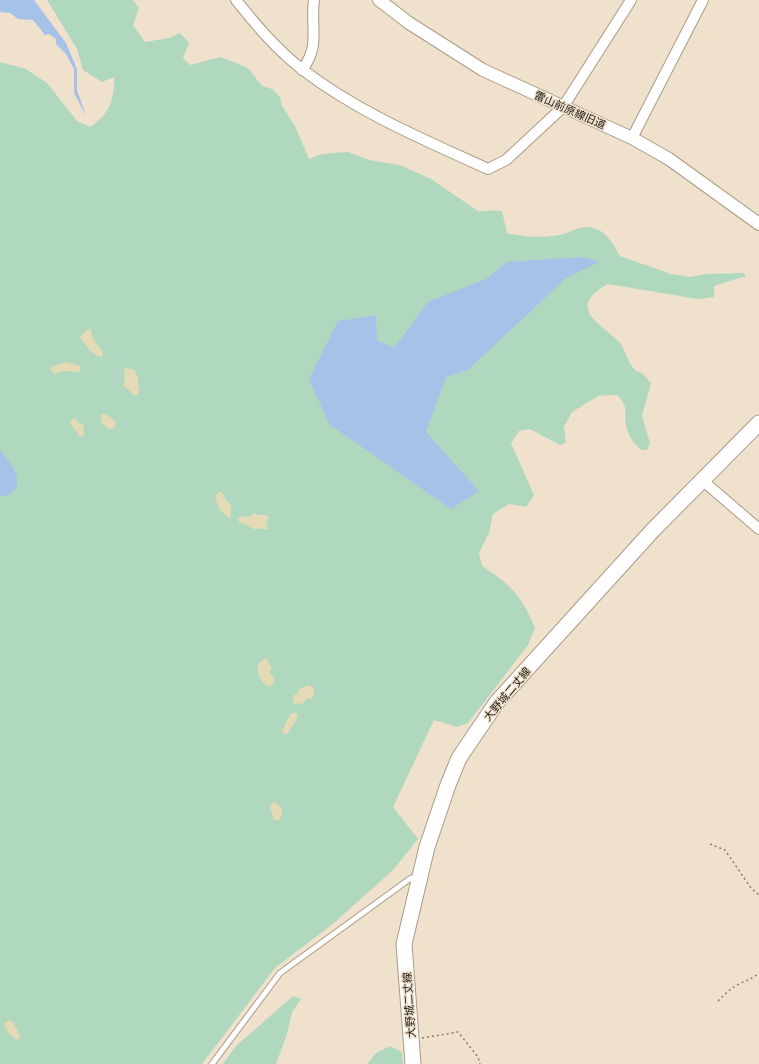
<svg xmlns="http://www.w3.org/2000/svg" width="759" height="1064" viewBox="0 0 759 1064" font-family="Raleway,'Noto Sans JP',sans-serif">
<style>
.green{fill:#b0d8bf}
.sand{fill:#e4dab5}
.water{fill:#a6c2e9}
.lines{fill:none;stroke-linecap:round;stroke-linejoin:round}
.service-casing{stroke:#a99b87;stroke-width:7}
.minor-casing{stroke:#a99b87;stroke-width:12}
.tertiary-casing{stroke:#a99b87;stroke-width:14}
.primary-casing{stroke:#a99b87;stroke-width:17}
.path{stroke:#857c6e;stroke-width:1.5;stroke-dasharray:2 3;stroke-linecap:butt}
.service{stroke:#fff;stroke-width:5}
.minor{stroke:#fff;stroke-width:10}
.tertiary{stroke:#fff;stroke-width:12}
.primary{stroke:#fff;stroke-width:15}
.labels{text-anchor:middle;stroke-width:3;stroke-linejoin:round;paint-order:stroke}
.street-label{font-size:11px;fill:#262119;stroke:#f0e1cc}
</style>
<rect width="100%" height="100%" fill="#f0e1cc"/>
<path class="green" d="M 47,0 L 133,0 L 139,8 L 133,25 L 145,42 L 169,38 L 180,33 L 189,43 L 183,58 L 190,65 L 221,57 L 248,68 L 262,86 L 272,89 L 280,97 L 282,106 L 295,126 L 309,159 L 322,154 L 348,152 L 369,160 L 400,165 L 431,179 L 478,211 C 486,212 493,209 502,211 L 507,233 C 524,237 542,238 560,235 C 568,233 578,227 587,227 C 605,228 612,242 620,256 L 671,274 L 690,277 L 706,274 L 744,273 L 746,276 L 714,286 L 714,297 L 698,299 L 608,284 C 567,307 597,321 617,340 C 626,348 627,362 635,370 C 637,372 640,372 643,374 C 646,377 648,380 651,383 L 642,416 L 650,443 L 647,450 L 641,450 C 635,444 629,438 627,429 C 622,414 631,408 617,395 L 598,396 L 572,412 L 564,427 L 566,443 L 560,445 L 530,429 L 519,431 L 511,443 L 534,495 L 526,507 L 509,504 L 493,514 L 489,533 L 479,553 L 482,566 C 511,585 522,596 535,628 L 528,645 L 468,723 L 457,727 L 434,720 L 393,807 L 418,839 L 393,870 L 334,923 L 275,968 L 202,1064 L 0,1064 L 0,62 L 26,69 L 47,83 L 77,121 L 90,127 C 109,115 115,99 114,77 L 102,82 L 83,70 L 77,49 Z
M 293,996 L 301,999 L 292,1012 L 287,1034 L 276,1064 L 223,1064 L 236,1046 Z
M 390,1046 L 402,1052 L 403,1064 L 367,1064 L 376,1053 Z"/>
<path class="sand" d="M 88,329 L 91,330 L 93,338 L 103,353 L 102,357 C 92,356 85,344 80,337 Z
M 66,362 L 78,365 L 81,368 L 79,372 L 64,371 L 55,374 L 50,370 L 51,367 Z
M 126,368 L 134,370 L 138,377 L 139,394 L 135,396 L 123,385 L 125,381 L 124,370 Z
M 104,413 L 112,418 L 116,423 L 114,428 L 109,429 L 102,423 L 101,415 Z
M 75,418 L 78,423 L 83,424 L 84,435 L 80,437 L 70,423 L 71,420 Z
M 218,492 L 221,492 L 224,495 L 225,499 L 231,505 L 231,516 L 229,518 L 220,510 L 215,498 Z
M 254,513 L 257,515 L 266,515 L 269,517 L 266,523 L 269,529 L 254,529 L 239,522 L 238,519 L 242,516 L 249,517 Z
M 264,659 L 267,659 L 272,669 L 269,672 L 274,677 L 274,683 L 269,687 C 260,682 257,674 258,664 Z
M 310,685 L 314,689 L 314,694 L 311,699 L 307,698 L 302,704 L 293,703 L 293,696 L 298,693 L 299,689 Z
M 291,713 L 296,713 L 298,717 L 288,733 L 284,734 L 282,731 Z
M 275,802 C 282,807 285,813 279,820 L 274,820 L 270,807 L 272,803 Z
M 9,1020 L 13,1022 L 20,1036 L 18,1040 C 12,1038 6,1030 4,1024 Z"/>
<path class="water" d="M 0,0 L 34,0 L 66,43 L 77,69 L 77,90 L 86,116 L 74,93 L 74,69 L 66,54 L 56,44 L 56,39 L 49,34 L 45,35 L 33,20 L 18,19 L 10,13 L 0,12 Z
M 582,257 L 599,262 L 566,278 L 468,370 L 446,377 L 426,432 L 479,491 L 451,509 L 329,424 L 309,379 L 338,321 L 376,315 L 377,340 L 394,348 L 428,302 L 486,279 L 507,262 Z
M 0,450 C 8,459 27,482 12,492 C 8,495 5,497 0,496 Z"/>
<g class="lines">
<defs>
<path id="service" d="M 212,1064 L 280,973 L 411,878 L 418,879"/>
<path id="minor" d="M 236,0 C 256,25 277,50 303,70 C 359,113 425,140 488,169 L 506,160 L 563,107 L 631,0
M 302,70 C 321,45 310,28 314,0
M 632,138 L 703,0
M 702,480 L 759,529"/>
<path id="tertiary" d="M 379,0 L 409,23 L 483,70 L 632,138 L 669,159 L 759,224"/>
<path id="primary" d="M 413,1064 L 404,944 L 427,847 L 448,785 L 459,758 L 497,702 L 653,530 L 759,423"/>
</defs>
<use href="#service" class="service-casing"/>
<use href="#minor" class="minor-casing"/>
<use href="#tertiary" class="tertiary-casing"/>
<use href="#primary" class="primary-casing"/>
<path class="path" d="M 710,844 L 725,850 L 751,888 L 759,895
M 718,1001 C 725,994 731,988 739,984 C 747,980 752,979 759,973
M 422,1038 L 458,1032 L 478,1057 L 480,1064"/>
<use href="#service" class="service"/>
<use href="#minor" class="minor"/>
<use href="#tertiary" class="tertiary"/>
<use href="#primary" class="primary"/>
</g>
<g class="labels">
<g class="street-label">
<text transform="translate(570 110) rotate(24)" y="4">雷山前原線旧道</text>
<text transform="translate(507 694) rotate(-50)" y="4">大野城二丈線</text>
<text transform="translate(409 1005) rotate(-94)" y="4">大野城二丈線</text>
</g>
</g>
</svg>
